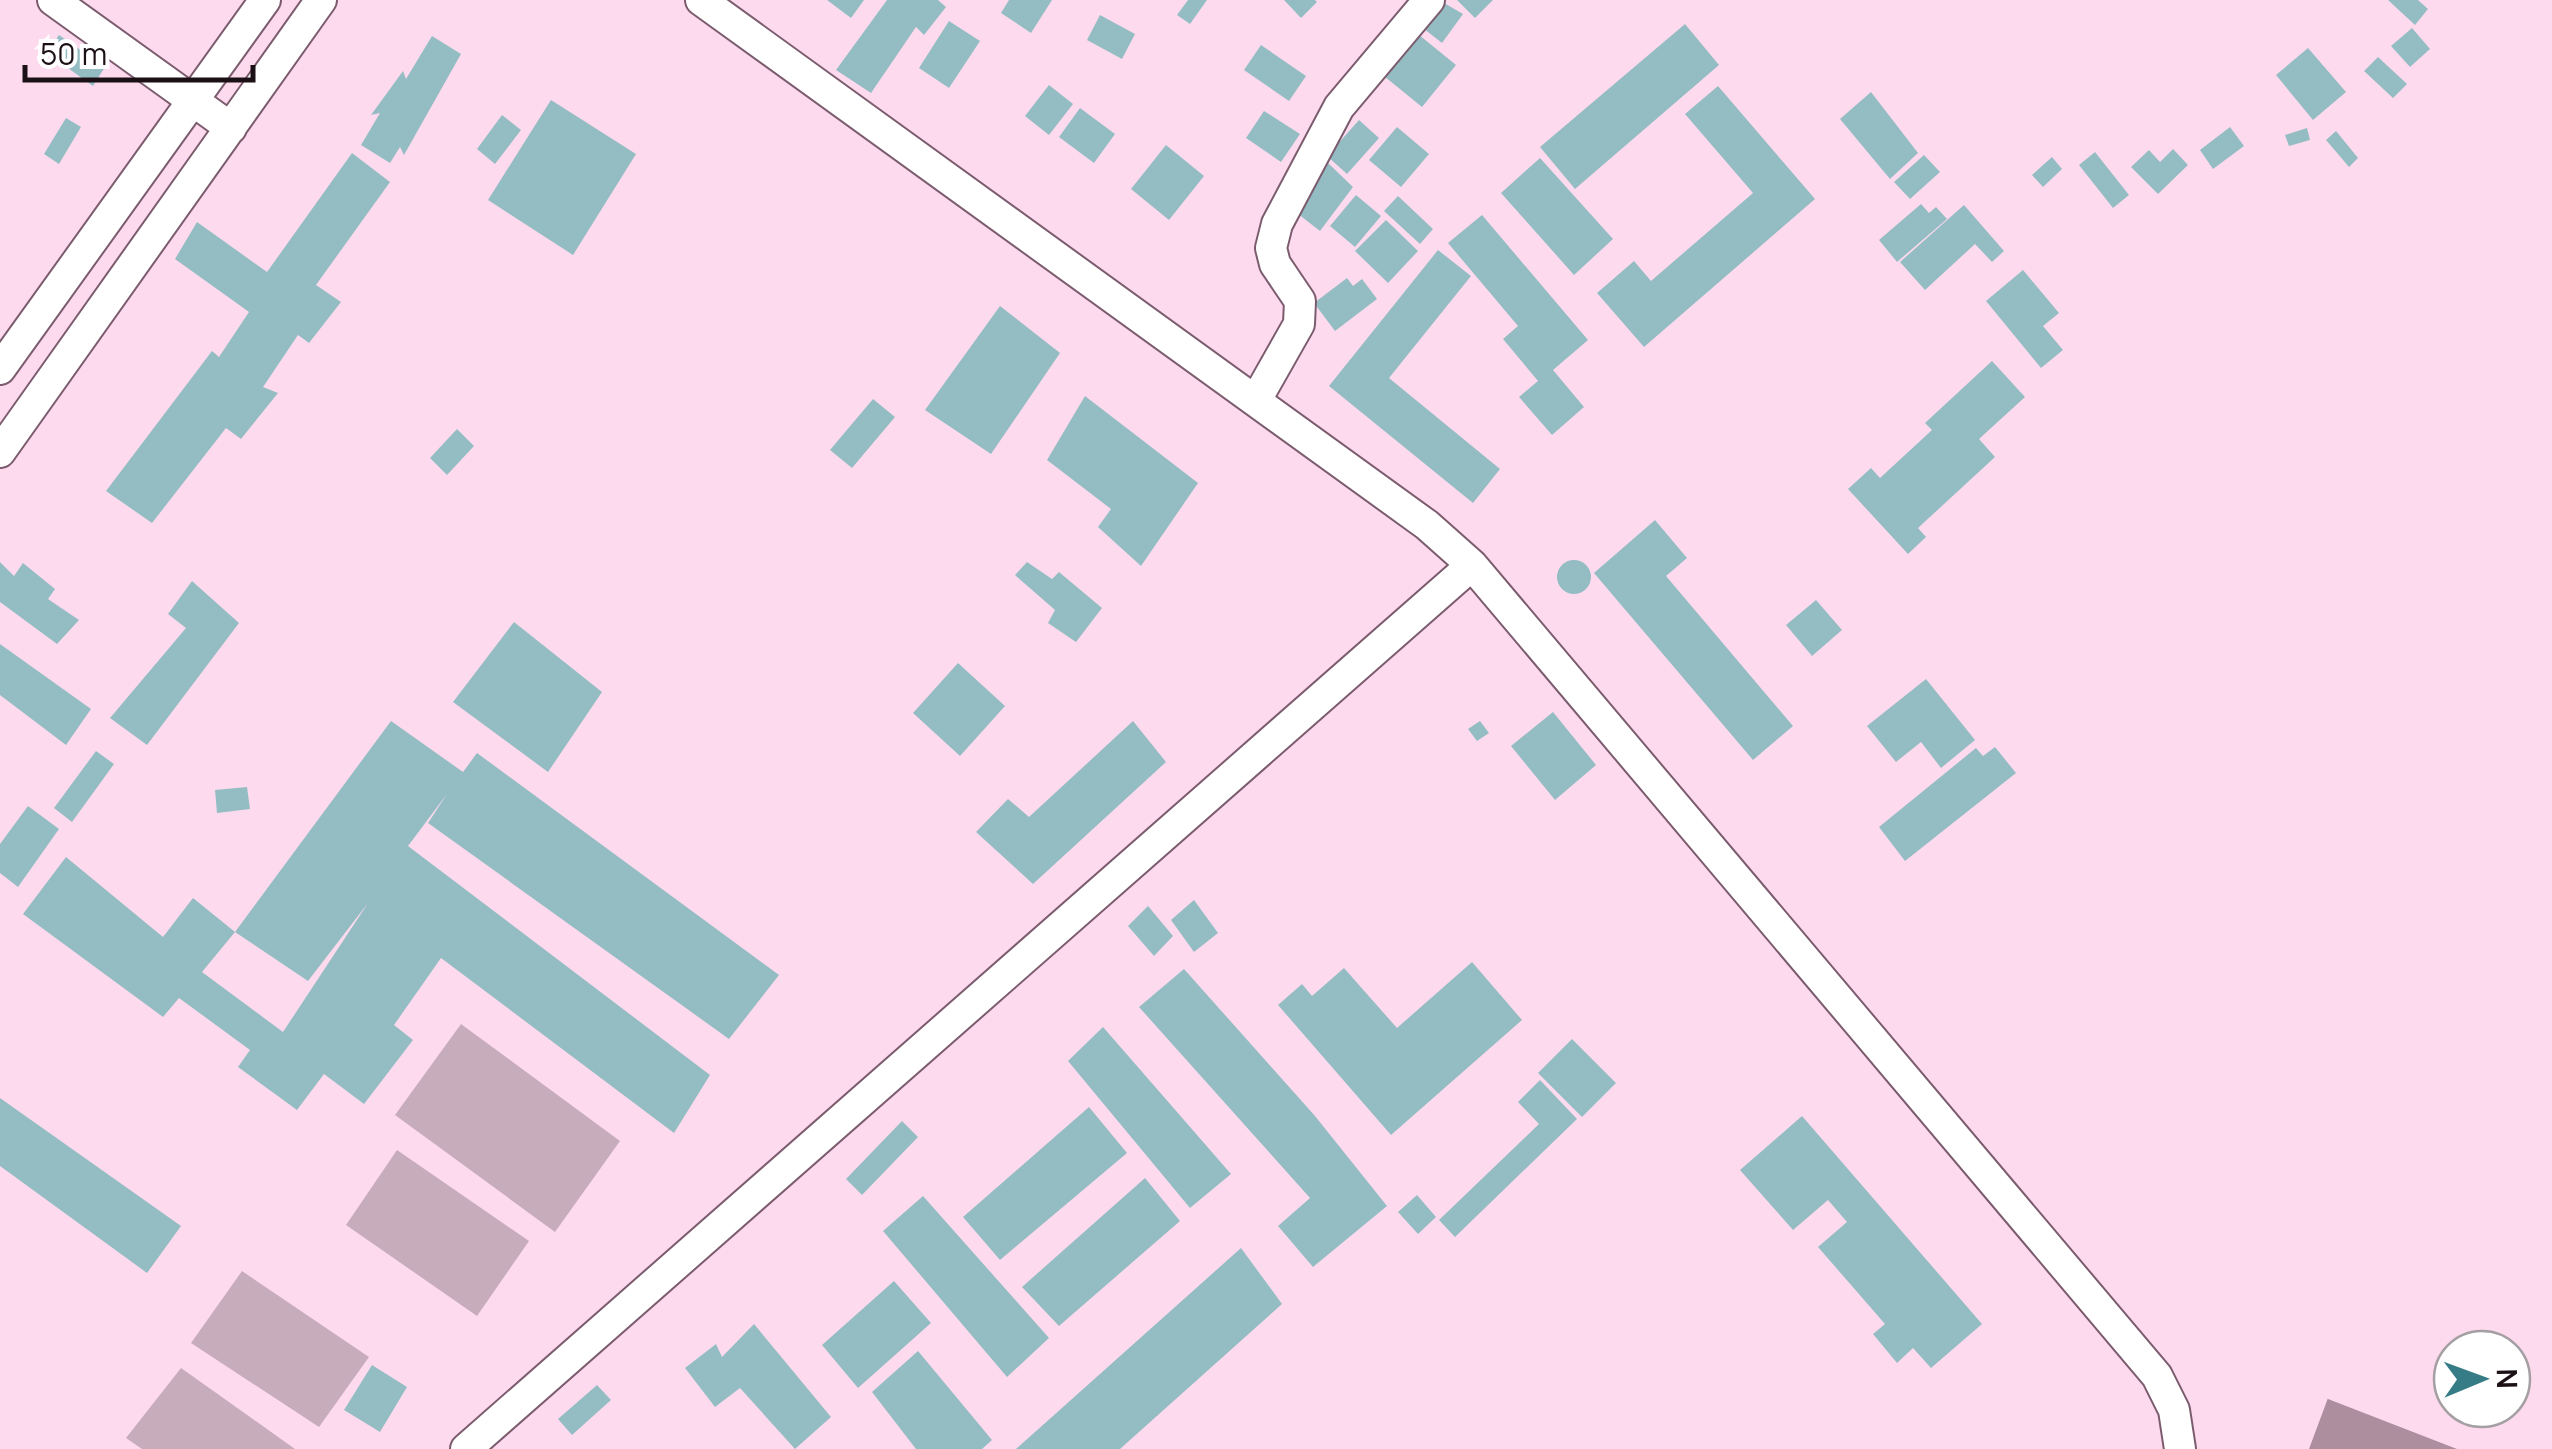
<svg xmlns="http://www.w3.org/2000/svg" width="2552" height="1449" viewBox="0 0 2552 1449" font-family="Manrope,sans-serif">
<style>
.green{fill:#c7acbb}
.water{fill:#ac8e9f}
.building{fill:#94bdc3}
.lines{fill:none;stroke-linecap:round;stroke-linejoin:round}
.street-casing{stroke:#7b5c6e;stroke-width:34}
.street{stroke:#fff;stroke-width:30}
</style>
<rect width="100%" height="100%" fill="#fedaee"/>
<path class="green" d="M 461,1024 L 620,1141 L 555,1232 L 395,1115 Z
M 397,1150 L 529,1241 L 477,1316 L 346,1225 Z
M 242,1271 L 369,1357 L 319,1427 L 191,1343 Z
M 181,1368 L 295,1449 L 142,1449 L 126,1438 Z"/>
<path class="water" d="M 2328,1398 L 2328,1399 L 2457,1449 L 2309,1449 Z"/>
<path class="building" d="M 827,0 L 864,0 L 851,18 Z
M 887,0 L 938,0 L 946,7 L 924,35 L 916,27 L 871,93 L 836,70 Z
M 1009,0 L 1052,0 L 1031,33 L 1001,13 Z
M 1188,0 L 1207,0 L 1190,24 L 1177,15 Z
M 1284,0 L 1315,0 L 1317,2 L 1301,18 Z
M 1439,0 L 1463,14 L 1442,43 L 1419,25 Z
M 1457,0 L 1493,0 L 1475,18 Z
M 2388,0 L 2418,0 L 2428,9 L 2415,25 Z
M 1100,15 L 1135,34 L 1122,59 L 1087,40 Z
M 949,21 L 980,41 L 949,88 L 919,68 Z
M 1685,24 L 1719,65 L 1575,189 L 1540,147 Z
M 2412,28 L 2430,49 L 2410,67 L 2391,46 Z
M 1413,30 L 1456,65 L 1422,107 L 1379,72 Z
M 59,35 L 105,67 L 93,86 L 47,53 Z
M 432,36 L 461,54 L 404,155 L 400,147 L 390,163 L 361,145 L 380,113 L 371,115 L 403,71 L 406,79 Z
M 1261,45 L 1306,76 L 1289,101 L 1244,70 Z
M 2308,48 L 2346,92 L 2313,120 L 2276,75 Z
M 2378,57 L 2407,84 L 2393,98 L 2364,71 Z
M 1049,85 L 1073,104 L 1049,135 L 1025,116 Z
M 1718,86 L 1815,199 L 1644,347 L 1597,293 L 1634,261 L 1651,281 L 1753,193 L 1685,114 Z
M 1871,92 L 1918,153 L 1890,179 L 1840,119 Z
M 551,100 L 636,154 L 573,255 L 488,200 Z
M 1080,108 L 1115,134 L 1094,163 L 1059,137 Z
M 1264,111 L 1300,134 L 1281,162 L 1246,138 Z
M 502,115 L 521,130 L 495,164 L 477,149 Z
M 66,118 L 81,127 L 59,164 L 44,154 Z
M 1359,120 L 1379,138 L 1347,174 L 1327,156 Z
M 1397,127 L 1429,154 L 1401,187 L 1369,160 Z
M 2230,127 L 2244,146 L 2213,169 L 2200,150 Z
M 2307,128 L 2310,140 L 2289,146 L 2285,135 Z
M 2336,131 L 2358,158 L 2349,167 L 2326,140 Z
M 1166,145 L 1204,176 L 1169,220 L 1131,189 Z
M 2173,149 L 2188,165 L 2158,194 L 2131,167 L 2149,150 L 2160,162 Z
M 2095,152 L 2129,195 L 2113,208 L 2079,165 Z
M 352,153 L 390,182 L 316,285 L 341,302 L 309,343 L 298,335 L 263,387 L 278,393 L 241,439 L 226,428 L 152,523 L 106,491 L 212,351 L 219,357 L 249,312 L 175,259 L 197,222 L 267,272 Z
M 1924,155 L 1940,172 L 1910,199 L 1894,182 Z
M 2052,157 L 2062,169 L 2043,187 L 2032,175 Z
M 1540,158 L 1613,239 L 1574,275 L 1501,193 Z
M 1328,163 L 1353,187 L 1320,231 L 1293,210 L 1312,176 Z
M 1356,195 L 1381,216 L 1355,247 L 1330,226 Z
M 1398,196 L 1433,229 L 1420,244 L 1384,211 Z
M 1921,204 L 1929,213 L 1936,207 L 1947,219 L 1897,262 L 1879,240 Z
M 1964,205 L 2004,251 L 1992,262 L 1975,244 L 1925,290 L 1900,262 Z
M 1482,215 L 1588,340 L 1553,370 L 1584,407 L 1552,435 L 1519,397 L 1538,381 L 1503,339 L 1518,326 L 1448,243 Z
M 1386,220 L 1418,251 L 1388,283 L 1355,251 Z
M 1438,250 L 1471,276 L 1389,378 L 1500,469 L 1473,503 L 1329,386 Z
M 2023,270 L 2059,313 L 2043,326 L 2063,350 L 2041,368 L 1986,301 Z
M 1347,278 L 1353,286 L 1362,279 L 1377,299 L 1335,331 L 1314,303 Z
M 1000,306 L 1060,353 L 991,454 L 925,410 Z
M 1992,361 L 2025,397 L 1979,439 L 1995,457 L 1918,528 L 1926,537 L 1908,554 L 1848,489 L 1871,468 L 1880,478 L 1932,430 L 1925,423 Z
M 1085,396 L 1198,483 L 1141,566 L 1098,527 L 1111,509 L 1047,460 Z
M 873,399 L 895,417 L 852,468 L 830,450 Z
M 457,429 L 474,446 L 447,475 L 430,458 Z
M 1655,520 L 1687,558 L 1666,576 L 1793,726 L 1753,760 L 1594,573 Z
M1557 577a17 17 0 1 1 34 0a17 17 0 1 1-34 0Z
M 0,562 L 14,576 L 23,563 L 55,589 L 48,599 L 79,620 L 57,644 L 0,602 Z
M 1027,562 L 1052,579 L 1059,572 L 1102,608 L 1076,642 L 1048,623 L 1055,610 L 1015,575 Z
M 192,581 L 239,623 L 147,745 L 110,718 L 186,628 L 168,614 Z
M 1816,600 L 1842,630 L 1812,656 L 1786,625 Z
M 514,622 L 602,692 L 548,772 L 453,702 Z
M 0,644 L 91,709 L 66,745 L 0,695 Z
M 958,663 L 1005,706 L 960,756 L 913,713 Z
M 1926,679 L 1975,740 L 1941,768 L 1921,742 L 1896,762 L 1867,726 Z
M 1553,712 L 1596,765 L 1555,800 L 1511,746 Z
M 391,721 L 463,772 L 477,753 L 779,975 L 729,1039 L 428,823 L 447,794 L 408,846 L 710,1075 L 674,1133 L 441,958 L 394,1025 L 413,1040 L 364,1104 L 324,1074 L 297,1110 L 238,1067 L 250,1050 L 179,998 L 163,1017 L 23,914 L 66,857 L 163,937 L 193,898 L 235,932 L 202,972 L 283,1032 L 368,903 L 308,981 L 235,932 Z
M 1133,721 L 1166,762 L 1033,884 L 976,832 L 1008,799 L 1029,817 Z
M 1480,721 L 1489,733 L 1477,741 L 1468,729 Z
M 1995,747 L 2016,773 L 1905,861 L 1879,827 L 1976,748 L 1983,756 Z
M 96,751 L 114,764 L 72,822 L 54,808 Z
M 247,787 L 250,809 L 217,813 L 215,790 Z
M 28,806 L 59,829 L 18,887 L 0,873 L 0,844 Z
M 1194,900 L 1218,933 L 1194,952 L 1171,920 Z
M 1148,906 L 1173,936 L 1154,956 L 1128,926 Z
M 1472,962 L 1522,1020 L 1391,1135 L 1278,1005 L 1302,984 L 1312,996 L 1344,968 L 1397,1028 Z
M 1184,969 L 1315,1116 L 1387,1206 L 1313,1267 L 1278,1226 L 1310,1198 L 1139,1007 Z
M 1103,1027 L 1231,1174 L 1190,1208 L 1068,1061 Z
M 1572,1039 L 1616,1083 L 1582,1117 L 1538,1073 Z
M 1540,1080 L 1577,1119 L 1455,1237 L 1439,1220 L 1539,1124 L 1518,1102 Z
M 0,1098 L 181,1226 L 147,1273 L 0,1166 Z
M 1089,1107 L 1127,1153 L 1000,1260 L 963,1217 Z
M 1802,1116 L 1982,1324 L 1931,1368 L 1913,1348 L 1897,1363 L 1873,1334 L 1885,1324 L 1818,1247 L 1847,1222 L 1828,1200 L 1793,1230 L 1740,1170 Z
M 902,1121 L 918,1137 L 862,1195 L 846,1179 Z
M 1145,1178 L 1180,1221 L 1059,1326 L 1022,1287 Z
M 1417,1195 L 1436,1217 L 1418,1234 L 1398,1212 Z
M 923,1196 L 1049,1338 L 1007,1377 L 883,1231 Z
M 1241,1248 L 1282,1304 L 1120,1449 L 1016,1449 Z
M 894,1281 L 931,1323 L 858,1388 L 822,1345 Z
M 754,1324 L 831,1417 L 795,1449 L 740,1388 L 715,1407 L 685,1368 L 716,1344 L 722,1357 Z
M 918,1351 L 992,1440 L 982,1449 L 916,1449 L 872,1392 Z
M 372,1365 L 407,1387 L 380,1432 L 344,1410 Z
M 597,1385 L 611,1400 L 572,1435 L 558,1419 Z"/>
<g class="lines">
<defs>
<path id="street" d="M 53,0 L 231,128
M 701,0 L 1427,525 L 1472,565 L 2157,1376 L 2174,1410 L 2180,1449
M 0,369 L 265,0
M 1256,400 L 1299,324 L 1300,301 L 1275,264 L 1271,248 L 1277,224 L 1339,107 L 1429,0
M 0,452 L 321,0
M 466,1449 L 1472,565"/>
</defs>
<use href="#street" class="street-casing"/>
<use href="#street" class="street"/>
</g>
<g transform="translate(2482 1379) rotate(89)"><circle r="48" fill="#ffffff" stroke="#a49fa2" stroke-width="2.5"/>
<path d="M0-8L18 38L0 25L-18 38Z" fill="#357c86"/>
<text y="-15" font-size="28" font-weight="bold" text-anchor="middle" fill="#1c1017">N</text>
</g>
<path d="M25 65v15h228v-15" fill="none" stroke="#1c1017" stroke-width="5"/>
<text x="40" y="65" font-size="30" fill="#1c1017" stroke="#ffffff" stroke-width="8" paint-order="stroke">50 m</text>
</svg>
